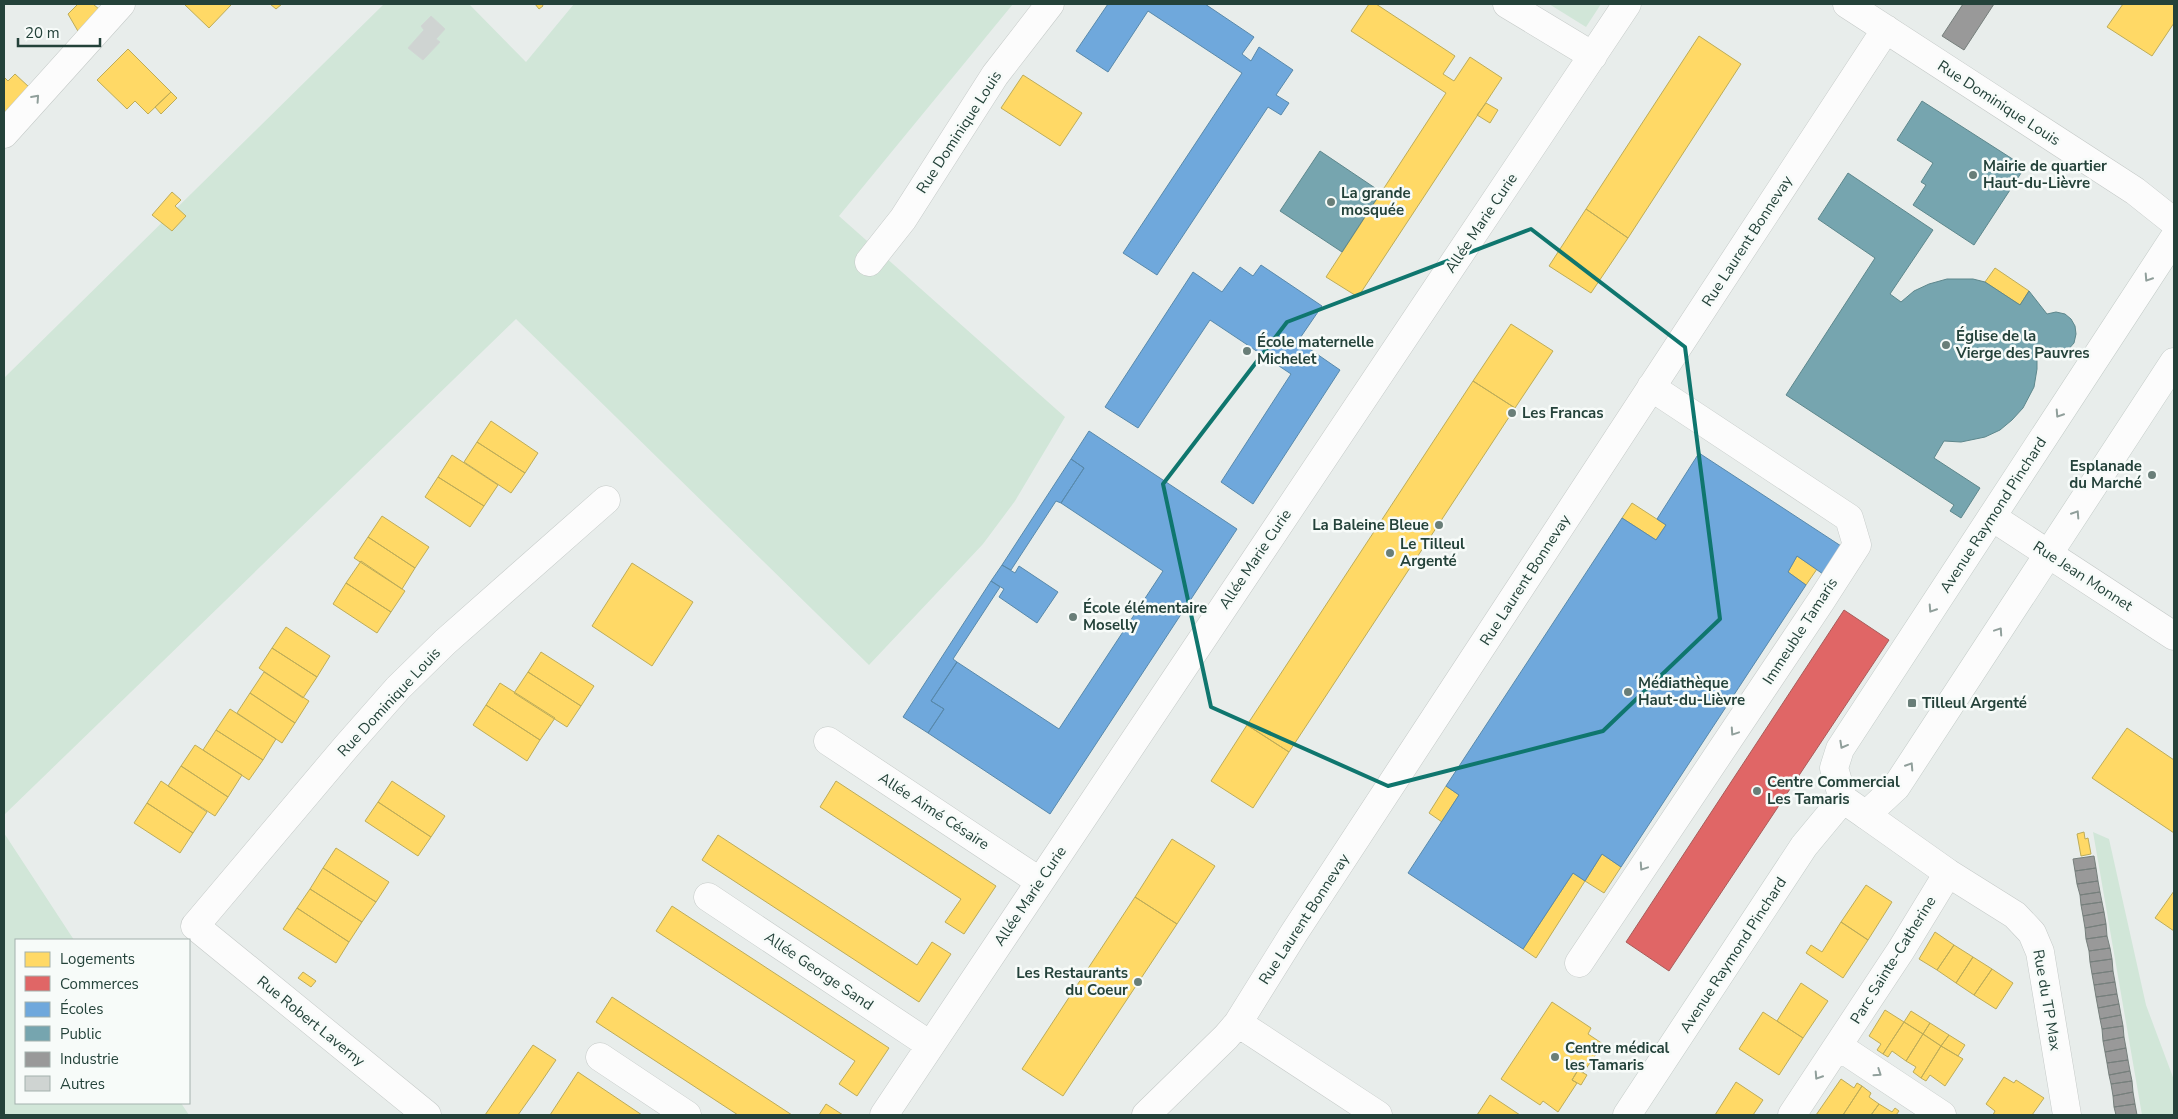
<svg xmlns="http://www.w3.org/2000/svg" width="2178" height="1119" viewBox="0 0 2178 1119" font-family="'Nunito Sans',sans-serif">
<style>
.green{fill:#d1e6d8}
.homes{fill:#ffd966;stroke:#bdac59}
.shops{fill:#e06666;stroke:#a85b59}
.schools{fill:#6fa8dc;stroke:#5889ab}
.public{fill:#76a5af;stroke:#5d878c}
.industry{fill:#999;stroke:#767f7c}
.building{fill:#cfd4d2;stroke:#d1d6d4}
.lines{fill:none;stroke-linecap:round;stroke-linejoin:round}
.street-casing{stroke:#c5cac8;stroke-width:29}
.secondary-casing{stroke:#c3cbc8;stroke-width:29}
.street{stroke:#fcfcfc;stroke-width:28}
.secondary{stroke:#fcfcfc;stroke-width:28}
.oneway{stroke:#909f9b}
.marked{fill:none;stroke:#0f766e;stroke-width:4;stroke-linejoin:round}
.poi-dot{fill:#697e78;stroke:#f7fbf9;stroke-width:2}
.labels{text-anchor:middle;stroke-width:5;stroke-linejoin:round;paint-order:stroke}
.street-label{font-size:15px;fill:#24423a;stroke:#f7fbf9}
.poi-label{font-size:15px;font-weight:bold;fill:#24423a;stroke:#f7fbf9;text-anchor:start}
</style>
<rect width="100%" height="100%" fill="#e8edeb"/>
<path class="green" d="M 384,4 L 469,4 L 526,62 L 574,4 L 1013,4 L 839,216 L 1065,417 L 1015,501 L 983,544 L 869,665 L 516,319 L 4,815 L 4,378 Z
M 1549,4 L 1601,4 L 1586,27 Z
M 2093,832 L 2109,839 L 2146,1005 L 2174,1080 L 2174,1115 L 2142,1115 Z
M 4,833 L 74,940 L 16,940 L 16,1103 L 181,1103 L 189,1115 L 4,1115 Z"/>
<path class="homes" d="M 78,4 L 93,4 L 100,10 L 79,33 L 68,14 Z
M 184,4 L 229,4 L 231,5 L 209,28 Z
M 270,4 L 282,4 L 276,9 Z
M 535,4 L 542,4 L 543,6 L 539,9 Z
M 1369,4 L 1376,4 L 1455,56 L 1443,74 L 1454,81 L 1470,57 L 1502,78 L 1358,297 L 1326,277 L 1446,93 L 1351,31 Z
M 2123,4 L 2174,4 L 2174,23 L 2152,56 L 2107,27 Z
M 1699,36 L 1741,64 L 1628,238 L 1586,209 Z
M 128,49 L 171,92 L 148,114 L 135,101 L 127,109 L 97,80 Z
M 15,74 L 29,87 L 4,115 L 4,77 L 8,81 Z
M 1023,75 L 1082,113 L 1060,146 L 1001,108 Z
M 171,92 L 177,98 L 161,114 L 155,107 Z
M 1486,103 L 1498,110 L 1490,123 L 1477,115 Z
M 172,192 L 181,200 L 175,206 L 186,216 L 172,231 L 152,215 Z
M 1586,209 L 1628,238 L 1591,293 L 1549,266 Z
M 1995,268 L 2029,291 L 2020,305 L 1985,282 Z
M 1511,324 L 1553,351 L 1515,408 L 1473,381 Z
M 1473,381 L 1515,408 L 1289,752 L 1247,725 Z
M 491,421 L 538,453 L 525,473 L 477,442 Z
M 477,442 L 525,473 L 511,493 L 464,462 Z
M 452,455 L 498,485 L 484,506 L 438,477 Z
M 438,477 L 484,506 L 470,527 L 425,497 Z
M 1632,503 L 1666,525 L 1656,540 L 1622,518 Z
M 382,516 L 429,547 L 415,568 L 368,537 Z
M 368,537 L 415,568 L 402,589 L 354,558 Z
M 1797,556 L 1817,569 L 1806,585 L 1788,572 Z
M 361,561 L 405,591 L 391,612 L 346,583 Z
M 632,563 L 693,602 L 652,666 L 592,626 Z
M 346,583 L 391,612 L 377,633 L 333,604 Z
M 286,627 L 330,656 L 317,677 L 272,648 Z
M 272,648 L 317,677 L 303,698 L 259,668 Z
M 541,652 L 594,686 L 581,706 L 528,672 Z
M 264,672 L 309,701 L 295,723 L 250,693 Z
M 528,672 L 581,706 L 567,727 L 514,693 Z
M 500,683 L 555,718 L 540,740 L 486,705 Z
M 250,693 L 295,723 L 282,743 L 237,713 Z
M 486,705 L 540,740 L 527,761 L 473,725 Z
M 230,709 L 276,739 L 263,760 L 216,730 Z
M 1247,725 L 1289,752 L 1253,808 L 1211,781 Z
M 2127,728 L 2174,760 L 2174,833 L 2092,778 Z
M 216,730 L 263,760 L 249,780 L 203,750 Z
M 195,745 L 242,775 L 228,797 L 181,766 Z
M 181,766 L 228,797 L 215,816 L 168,786 Z
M 161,781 L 207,812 L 193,833 L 147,803 Z
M 392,781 L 445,816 L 431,837 L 378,802 Z
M 836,781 L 996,886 L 964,934 L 945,922 L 961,899 L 820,807 Z
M 1446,786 L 1459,795 L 1442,822 L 1429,813 Z
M 378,802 L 431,837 L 418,856 L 365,821 Z
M 147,803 L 193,833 L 180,853 L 134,823 Z
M 2084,832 L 2085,839 L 2088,838 L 2091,854 L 2081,856 L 2077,834 Z
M 718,835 L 917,965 L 932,942 L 951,954 L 919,1002 L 702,860 Z
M 1172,839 L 1215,866 L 1177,924 L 1135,897 Z
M 336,848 L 389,882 L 376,902 L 323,868 Z
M 1602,854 L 1621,867 L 1604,893 L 1585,881 Z
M 323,868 L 376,902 L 362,922 L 310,889 Z
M 1573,873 L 1585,881 L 1536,958 L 1523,949 Z
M 1866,885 L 1892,902 L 1868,940 L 1841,922 Z
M 310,889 L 362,922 L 349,942 L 297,908 Z
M 2174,891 L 2174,931 L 2155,918 Z
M 1135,897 L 1177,924 L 1063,1096 L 1022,1069 Z
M 672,906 L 889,1048 L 857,1096 L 839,1084 L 855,1061 L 656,931 Z
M 297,908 L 349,942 L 336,963 L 283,929 Z
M 1841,922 L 1868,940 L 1843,978 L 1806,953 L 1811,945 L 1822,952 Z
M 1935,932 L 1954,945 L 1937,970 L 1919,959 Z
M 1954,945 L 1973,957 L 1956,983 L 1937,970 Z
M 1973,957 L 1992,969 L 1974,995 L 1956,983 Z
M 1992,969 L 2013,983 L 1996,1009 L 1974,995 Z
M 303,972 L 316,981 L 311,987 L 298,978 Z
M 1801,983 L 1828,1001 L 1803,1038 L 1777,1021 Z
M 612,997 L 792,1115 L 738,1115 L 596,1022 Z
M 1552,1002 L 1591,1028 L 1588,1034 L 1603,1044 L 1583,1073 L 1578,1070 L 1572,1080 L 1577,1083 L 1558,1112 L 1543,1101 L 1540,1105 L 1501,1079 Z
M 1885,1010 L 1904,1022 L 1883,1054 L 1877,1050 L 1881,1044 L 1869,1036 Z
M 1911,1011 L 1930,1023 L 1923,1034 L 1904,1022 Z
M 1763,1012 L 1803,1038 L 1779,1075 L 1739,1049 Z
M 1904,1022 L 1923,1034 L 1906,1061 L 1892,1051 L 1888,1057 L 1883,1054 Z
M 1930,1023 L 1949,1035 L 1941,1046 L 1923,1034 Z
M 1923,1034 L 1941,1046 L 1921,1078 L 1913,1072 L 1916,1067 L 1906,1061 Z
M 1949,1035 L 1965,1045 L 1958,1056 L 1941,1046 Z
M 533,1045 L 556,1060 L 535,1091 L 518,1115 L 485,1115 Z
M 1941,1046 L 1963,1059 L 1945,1086 L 1930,1075 L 1926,1081 L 1921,1078 Z
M 1578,1070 L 1587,1075 L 1581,1085 L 1572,1080 Z
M 578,1072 L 642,1115 L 550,1115 Z
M 2004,1077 L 2014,1083 L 2016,1080 L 2044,1098 L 2032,1115 L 1993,1115 L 1995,1111 L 1986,1104 Z
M 1841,1079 L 1854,1088 L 1857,1083 L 1862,1086 L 1843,1115 L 1816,1115 Z
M 1736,1082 L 1763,1100 L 1753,1115 L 1715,1115 Z
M 1862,1086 L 1871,1093 L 1869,1097 L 1879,1104 L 1871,1115 L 1843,1115 Z
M 1490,1095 L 1520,1115 L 1477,1115 Z
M 826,1104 L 843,1115 L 819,1115 Z
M 1879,1104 L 1892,1112 L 1895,1108 L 1899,1111 L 1896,1115 L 1871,1115 Z"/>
<path class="shops" d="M 1844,610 L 1889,640 L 1669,971 L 1626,942 Z"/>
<path class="schools" d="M 1108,4 L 1205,4 L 1254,37 L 1242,54 L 1251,61 L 1259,47 L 1293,70 L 1276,95 L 1289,103 L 1281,115 L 1268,107 L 1157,275 L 1123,253 L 1242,73 L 1148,11 L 1108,72 L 1076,51 Z
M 1261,265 L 1322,306 L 1298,341 L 1340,370 L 1253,504 L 1221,482 L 1291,374 L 1210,320 L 1138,428 L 1105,407 L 1193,272 L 1222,292 L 1240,267 L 1253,276 Z
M 1089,431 L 1237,529 L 1050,814 L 928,733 L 944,709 L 931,701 L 957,662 L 1059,729 L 1163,571 L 1061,503 L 1084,468 L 1071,459 Z
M 1699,453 L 1841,546 L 1823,574 L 1797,556 L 1788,572 L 1806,585 L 1621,867 L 1602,854 L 1585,881 L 1573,873 L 1523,949 L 1408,873 L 1459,795 L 1446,786 L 1622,518 L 1656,540 L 1666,525 L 1657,519 Z
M 1071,459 L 1084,468 L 1061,503 L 1056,501 L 1011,570 L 1002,565 Z
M 1002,565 L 1015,573 L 1019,566 L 1058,592 L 1037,623 L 999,597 L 1004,589 L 991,581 Z
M 991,581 L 1000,587 L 953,659 L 957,662 L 931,701 L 944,709 L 928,733 L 903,717 Z"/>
<path class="public" d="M 1922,101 L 2025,167 L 1974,245 L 1913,205 L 1926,185 L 1921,182 L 1933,163 L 1897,140 Z
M 1320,151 L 1381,192 L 1342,252 L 1280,211 Z
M 1848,173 L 1933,230 L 1890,294 L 1901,302 L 1914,291 L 1929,284 L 1947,279 L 1973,279 L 1985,282 L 2020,305 L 2029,291 L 2047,314 L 2056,312 L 2065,314 L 2071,319 L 2075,326 L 2076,334 L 2074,343 L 2066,352 L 2054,355 L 2047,353 L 2039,347 L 2037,350 L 2037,369 L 2034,387 L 2023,408 L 2012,420 L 2000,430 L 1985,437 L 1961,442 L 1944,441 L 1934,458 L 1980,488 L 1961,518 L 1950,511 L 1954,505 L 1786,395 L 1875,258 L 1818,219 Z"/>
<path class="industry" d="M 1963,4 L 1994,4 L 1964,50 L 1942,36 Z
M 2094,856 L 2096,868 L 2075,871 L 2073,859 Z
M 2096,868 L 2098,881 L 2077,884 L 2075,871 Z
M 2098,881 L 2100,892 L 2080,895 L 2077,884 Z
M 2100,892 L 2102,902 L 2081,905 L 2080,895 Z
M 2102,902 L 2104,912 L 2083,916 L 2081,905 Z
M 2104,912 L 2106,924 L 2085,928 L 2083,916 Z
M 2106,924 L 2107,936 L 2086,939 L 2085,928 Z
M 2107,936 L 2110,948 L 2089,951 L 2086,939 Z
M 2110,948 L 2112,959 L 2090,962 L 2089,951 Z
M 2112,959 L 2113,971 L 2092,974 L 2090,962 Z
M 2113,971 L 2115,982 L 2094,985 L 2092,974 Z
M 2115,982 L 2117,994 L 2096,997 L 2094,985 Z
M 2117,994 L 2119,1004 L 2098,1008 L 2096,997 Z
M 2119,1004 L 2121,1015 L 2100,1019 L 2098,1008 Z
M 2121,1015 L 2123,1026 L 2102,1029 L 2100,1019 Z
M 2123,1026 L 2124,1037 L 2103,1041 L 2102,1029 Z
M 2124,1037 L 2126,1048 L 2105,1052 L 2103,1041 Z
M 2126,1048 L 2128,1060 L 2107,1063 L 2105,1052 Z
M 2128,1060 L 2130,1071 L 2109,1075 L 2107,1063 Z
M 2130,1071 L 2132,1081 L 2111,1084 L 2109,1075 Z
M 2132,1081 L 2133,1092 L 2113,1096 L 2111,1084 Z
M 2133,1092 L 2135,1104 L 2114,1107 L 2113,1096 Z
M 2135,1104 L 2137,1115 L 2116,1115 L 2114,1107 Z"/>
<path class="building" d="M 431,16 L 445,29 L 436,39 L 440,42 L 423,60 L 408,48 L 424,30 L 421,26 Z"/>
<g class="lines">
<defs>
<path id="street" d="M 1507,4 L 1593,56
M 1847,4 L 2135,191 L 2174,222
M 4,134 L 121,4
M 869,262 L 903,219 L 995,75 L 1050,4
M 1992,517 L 2174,636
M 828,741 L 1039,881
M 1866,815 L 1948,873 L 2015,915 L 2032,933 L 2040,952 L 2067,1115
M 708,897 L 930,1045
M 1579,963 L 1821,601 L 1857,545 L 1849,518 L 1651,387
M 1238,1023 L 1378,1115
M 1838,1046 L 1942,1115
M 600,1057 L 687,1115
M 427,1115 L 195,926 L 346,747 L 398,688 L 445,642 L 606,500
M 884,1115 L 1627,4
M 1146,1115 L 1226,1037 L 1238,1023 L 1294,933 L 1886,29
M 1792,1115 L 1901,950 L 1948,873"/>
<path id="secondary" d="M 2174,238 L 1840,749 L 1834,768 L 1843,799 L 1866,815 L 1896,787 L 2174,362
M 1627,1115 L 1804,846 L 1843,799"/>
</defs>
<use href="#street" class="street-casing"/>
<use href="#secondary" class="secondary-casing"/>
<use href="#street" class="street"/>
<use href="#secondary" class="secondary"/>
</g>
<defs><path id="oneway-chevron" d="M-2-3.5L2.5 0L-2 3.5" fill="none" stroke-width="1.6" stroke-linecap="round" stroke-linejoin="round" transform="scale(1.25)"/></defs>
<g class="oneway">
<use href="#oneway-chevron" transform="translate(36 98) rotate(-48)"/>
<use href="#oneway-chevron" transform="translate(2148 278) rotate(123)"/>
<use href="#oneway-chevron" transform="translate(2059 414) rotate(123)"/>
<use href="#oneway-chevron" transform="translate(2076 514) rotate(-57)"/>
<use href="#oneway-chevron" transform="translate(1932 609) rotate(123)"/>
<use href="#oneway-chevron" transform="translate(1999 631) rotate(-56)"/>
<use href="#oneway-chevron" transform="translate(1734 732) rotate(124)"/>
<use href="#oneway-chevron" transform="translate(1843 745) rotate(119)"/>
<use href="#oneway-chevron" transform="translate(1910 766) rotate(-57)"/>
<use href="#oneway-chevron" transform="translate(1643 867) rotate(124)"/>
<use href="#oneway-chevron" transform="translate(1878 1073) rotate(34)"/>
<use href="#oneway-chevron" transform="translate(1818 1076) rotate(123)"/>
</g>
<path class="marked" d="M 1531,229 L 1685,347 L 1720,619 L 1603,731 L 1388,786 L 1211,707 L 1163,484 L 1287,322 Z"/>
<g class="poi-dot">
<circle cx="1973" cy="175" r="5"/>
<circle cx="1331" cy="202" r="5"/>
<circle cx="1946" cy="345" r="5"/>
<circle cx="1247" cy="351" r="5"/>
<circle cx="1512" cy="413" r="5"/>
<circle cx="2152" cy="475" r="5"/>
<circle cx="1439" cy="525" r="5"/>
<circle cx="1390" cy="553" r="5"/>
<circle cx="1073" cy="617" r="5"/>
<circle cx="1628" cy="692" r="5"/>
<rect x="1907" y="698" width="10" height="10" rx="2.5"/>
<circle cx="1757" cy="791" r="5"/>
<circle cx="1138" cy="982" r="5"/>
<circle cx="1555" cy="1057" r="5"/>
</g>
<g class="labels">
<g class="street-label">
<text transform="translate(1999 103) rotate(33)" y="5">Rue Dominique Louis</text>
<text transform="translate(959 132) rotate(-57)" y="5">Rue Dominique Louis</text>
<text transform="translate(1481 223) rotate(-56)" y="5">Allée Marie Curie</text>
<text transform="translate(1747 241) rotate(-57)" y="5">Rue Laurent Bonnevay</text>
<text transform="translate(1993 515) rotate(-57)" y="5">Avenue Raymond Pinchard</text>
<text transform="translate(1255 559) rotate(-56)" y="5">Allée Marie Curie</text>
<text transform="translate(2083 576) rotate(33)" y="5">Rue Jean Monnet</text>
<text transform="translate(1525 580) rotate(-57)" y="5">Rue Laurent Bonnevay</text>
<text transform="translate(1800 631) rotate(-57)" y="5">Immeuble Tamaris</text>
<text transform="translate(389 702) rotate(-47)" y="5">Rue Dominique Louis</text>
<text transform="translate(934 811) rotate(33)" y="5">Allée Aimé Césaire</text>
<text transform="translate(1030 896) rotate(-56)" y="5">Allée Marie Curie</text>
<text transform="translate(1304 919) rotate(-57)" y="5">Rue Laurent Bonnevay</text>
<text transform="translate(1733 955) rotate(-57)" y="5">Avenue Raymond Pinchard</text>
<text transform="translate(1893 960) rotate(-58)" y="5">Parc Sainte-Catherine</text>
<text transform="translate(819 971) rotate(34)" y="5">Allée George Sand</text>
<text transform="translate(2047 1000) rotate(80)" y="5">Rue du TP Max</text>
<text transform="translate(311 1021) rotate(39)" y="5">Rue Robert Laverny</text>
</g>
<g class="poi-label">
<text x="1983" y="171">Mairie de quartier<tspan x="1983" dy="17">Haut-du-Lièvre</tspan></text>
<text x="1341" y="198">La grande<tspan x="1341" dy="17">mosquée</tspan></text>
<text x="1956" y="341">Église de la<tspan x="1956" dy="17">Vierge des Pauvres</tspan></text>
<text x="1257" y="347">École maternelle<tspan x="1257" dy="17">Michelet</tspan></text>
<text x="1522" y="418">Les Francas</text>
<text x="2142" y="471" text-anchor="end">Esplanade<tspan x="2142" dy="17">du Marché</tspan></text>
<text x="1429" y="530" text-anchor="end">La Baleine Bleue</text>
<text x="1400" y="549">Le Tilleul<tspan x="1400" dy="17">Argenté</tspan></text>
<text x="1083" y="613">École élémentaire<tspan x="1083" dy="17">Moselly</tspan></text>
<text x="1638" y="688">Médiathèque<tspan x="1638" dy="17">Haut-du-Lièvre</tspan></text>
<text x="1922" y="708">Tilleul Argenté</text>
<text x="1767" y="787">Centre Commercial<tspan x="1767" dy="17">Les Tamaris</tspan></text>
<text x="1128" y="978" text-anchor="end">Les Restaurants<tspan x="1128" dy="17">du Coeur</tspan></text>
<text x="1565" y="1053">Centre médical<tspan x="1565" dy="17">les Tamaris</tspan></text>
</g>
</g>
<rect width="2178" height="1119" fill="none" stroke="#24423a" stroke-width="10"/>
<rect x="15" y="939" width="175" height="165" fill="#f7fbf9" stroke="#a3b1ad"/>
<rect x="25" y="952" width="25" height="15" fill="#ffd966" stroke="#a3b1ad"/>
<text x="60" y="964" font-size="15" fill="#24423a">Logements</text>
<rect x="25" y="976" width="25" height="15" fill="#e06666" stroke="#a3b1ad"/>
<text x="60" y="989" font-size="15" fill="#24423a">Commerces</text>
<rect x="25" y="1002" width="25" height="15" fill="#6fa8dc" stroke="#a3b1ad"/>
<text x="60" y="1014" font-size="15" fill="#24423a">Écoles</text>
<rect x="25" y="1026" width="25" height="15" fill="#76a5af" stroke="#a3b1ad"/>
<text x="60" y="1039" font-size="15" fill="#24423a">Public</text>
<rect x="25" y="1052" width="25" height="15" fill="#999999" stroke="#a3b1ad"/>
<text x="60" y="1064" font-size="15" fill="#24423a">Industrie</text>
<rect x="25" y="1076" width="25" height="15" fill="#cfd4d2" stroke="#a3b1ad"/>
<text x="60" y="1089" font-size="15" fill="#24423a">Autres</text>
<path d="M18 38v8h82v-8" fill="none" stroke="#24423a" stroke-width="2.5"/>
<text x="25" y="38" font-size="15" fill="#24423a" stroke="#f7fbf9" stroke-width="4" paint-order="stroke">20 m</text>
</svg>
